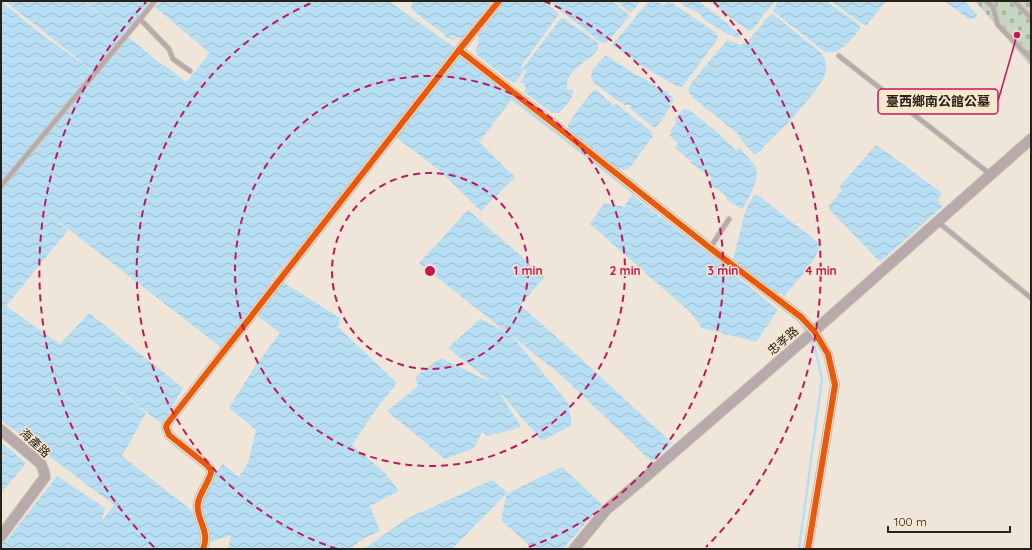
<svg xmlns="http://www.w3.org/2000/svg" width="1032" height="550" viewBox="0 0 1032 550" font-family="Quicksand,'Noto Sans TC',sans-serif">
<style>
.cemetery{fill:url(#cemetery-stones)}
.water{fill:url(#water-waves);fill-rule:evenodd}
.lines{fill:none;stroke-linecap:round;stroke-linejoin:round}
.stream{stroke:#b7def2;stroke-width:2.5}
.service-casing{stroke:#c9c1b7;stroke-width:6}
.minor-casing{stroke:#c9c1b7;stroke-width:10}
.tertiary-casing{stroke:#c9c1b7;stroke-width:12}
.service{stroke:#b8a9aa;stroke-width:4}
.minor{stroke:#b8a9aa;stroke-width:8}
.tertiary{stroke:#b8a9aa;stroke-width:10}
.cycleway-casing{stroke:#f9e6ce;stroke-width:8}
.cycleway{stroke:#e8590c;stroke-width:6}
.ring{fill:none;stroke:#c2185b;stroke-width:2;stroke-dasharray:7 5}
.labels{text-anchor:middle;stroke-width:3;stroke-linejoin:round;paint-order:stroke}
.street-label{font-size:12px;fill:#262017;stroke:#f9e6ce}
.centre{fill:#c2185b;stroke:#f9e6ce;stroke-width:2}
.ring-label{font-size:12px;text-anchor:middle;font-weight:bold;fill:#c2185b;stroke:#f9e6ce;stroke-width:3;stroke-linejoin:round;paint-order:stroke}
.leader{fill:none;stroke:#c2185b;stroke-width:1.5}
.callout-dot{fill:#c2185b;stroke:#f9e6ce;stroke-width:1.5}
.callout{fill:#f9e6ce;stroke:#c2185b;stroke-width:1.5}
.callout-label{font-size:13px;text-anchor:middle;font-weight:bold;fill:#262017}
</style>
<defs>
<pattern id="cemetery-stones" width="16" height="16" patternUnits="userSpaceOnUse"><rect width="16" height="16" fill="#c5d7c0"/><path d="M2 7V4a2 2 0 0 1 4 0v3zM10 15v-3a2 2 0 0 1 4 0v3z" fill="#a9b8a4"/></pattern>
<pattern id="water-waves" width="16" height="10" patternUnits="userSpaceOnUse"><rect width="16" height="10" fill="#b7def2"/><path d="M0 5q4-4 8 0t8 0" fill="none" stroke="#9dbecf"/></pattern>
</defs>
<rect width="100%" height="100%" fill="#efe5d8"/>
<path class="cemetery" d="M 974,1 L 1031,1 L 1031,67 L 976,2 Z"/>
<path class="water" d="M 1,1 L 46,38 L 92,70 L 5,1 L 83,1 L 110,22 L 85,1 L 146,1 L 151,5 L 126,35 L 185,84 L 210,53 L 155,7 L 161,1 L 389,1 L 405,13 L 460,51 L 516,94 L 480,141 L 475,138 L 515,177 L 481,211 L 439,170 L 393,135 L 337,205 L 275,275 L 254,310 L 283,282 L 340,318 L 338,327 L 397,383 L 379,405 L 352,445 L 385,473 L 399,491 L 370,506 L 380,531 L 364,538 L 350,549 L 228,549 L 231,535 L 205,544 L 203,549 L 70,549 L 64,545 L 68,549 L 1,549 L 1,537 L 6,541 L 57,476 L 105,508 L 101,522 L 114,505 L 1,420 ZM 40,207 L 223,349 L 252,312 L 280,333 L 256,365 L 229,408 L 256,430 L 248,463 L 239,477 L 223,464 L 203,489 L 202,526 L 204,541 L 191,510 L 122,456 L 146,413 L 90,368 L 162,424 L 183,388 L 89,313 L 60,344 L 6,306 L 68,230 Z
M 414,1 L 492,1 L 461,39 L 460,37 L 456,38 L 452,35 L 450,37 L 454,38 L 455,41 L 446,37 L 444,34 L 412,10 L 411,5 Z
M 505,1 L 544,1 L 559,14 L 521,66 L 523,68 L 562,17 L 598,43 L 598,50 C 594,54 590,58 585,61 C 575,70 565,75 567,90 L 572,89 L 573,92 C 571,101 566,106 559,113 L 552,113 L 524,92 C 527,88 525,87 524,83 L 522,83 L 520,82 L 523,79 L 527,70 L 524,70 L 515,83 L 513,83 L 477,55 L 476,49 L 479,41 L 477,40 L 479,38 L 478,35 Z
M 549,1 L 612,1 L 630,16 L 607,42 L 605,43 L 600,42 Z
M 616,1 L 641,1 L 630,13 Z
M 650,1 L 657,2 L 664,5 L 669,1 L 715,32 L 718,36 L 717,40 L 682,87 L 678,87 L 642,66 L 612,45 L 635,18 L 639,12 Z
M 679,1 L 698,1 L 717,15 L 740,35 L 739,38 L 738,38 L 727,34 L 705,20 L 699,13 L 684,6 Z
M 708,1 L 775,1 C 772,6 768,9 764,14 C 758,21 759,26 749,31 Z
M 778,1 L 826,1 L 857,23 L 861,28 C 856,34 842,51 834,52 C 831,53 828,51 825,52 L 773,11 Z
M 831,1 L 886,1 L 867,25 L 862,24 Z
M 945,1 L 964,1 L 977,14 L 976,17 L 973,19 L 968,19 Z
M 772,14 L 777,17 L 821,53 L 825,59 L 826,72 L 823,79 L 816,90 L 791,120 L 764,146 L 761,151 L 754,154 L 743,142 L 737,133 L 692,97 L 688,90 L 693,81 L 727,40 L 740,45 L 746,43 L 761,26 L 766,19 Z
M 605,56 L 608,56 L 613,60 L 638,76 C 645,78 649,82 655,85 C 662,89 668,92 673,98 L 673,101 L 662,120 L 656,127 L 653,127 L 632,110 L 630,108 L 631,105 L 625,105 L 618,101 L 593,82 L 591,75 L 593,69 Z
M 595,89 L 614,106 L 616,103 L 619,106 L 652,132 L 653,136 L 631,166 L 628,169 L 622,170 L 621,167 L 620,168 L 620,170 L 568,129 C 568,128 568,127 568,126 C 569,120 590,94 595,89 Z
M 686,109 L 689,110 L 718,133 L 737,151 L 739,147 L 754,164 L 751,165 L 752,166 L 755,165 C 761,179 749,196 743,208 L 740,208 L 727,200 C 725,191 715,189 709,183 L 709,181 L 712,178 L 691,163 L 691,160 L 688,159 L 675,148 L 678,143 L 669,135 L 671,134 L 671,130 L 677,122 L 673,120 L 683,110 Z
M 875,146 L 878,146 L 942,193 L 938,200 L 942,207 L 881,261 L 878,260 L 829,209 L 829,206 L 842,190 L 839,187 Z
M 632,195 L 722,264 L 778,310 L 756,342 L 702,328 L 691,313 L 590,224 L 604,203 L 624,207 Z
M 754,195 L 758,195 L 821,245 L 809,268 L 795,283 L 784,296 L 780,293 L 779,293 L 778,295 L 733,260 L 746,209 Z
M 468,210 L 545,277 L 520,305 L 578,356 L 672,443 L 652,462 L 562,376 L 511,335 L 568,403 L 572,425 L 542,441 L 497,389 L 521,427 L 488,436 L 482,432 L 474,448 L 445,459 L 387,411 L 418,386 L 415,377 L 441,358 L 492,383 L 448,348 L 480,319 L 506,332 L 419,263 Z
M 1,442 L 26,463 L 1,493 Z
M 562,467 L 602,504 L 563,549 L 533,549 L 501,520 L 507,493 L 452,549 L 364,549 L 408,518 L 492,480 L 508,493 Z"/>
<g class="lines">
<path class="stream" d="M 164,66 L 188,85
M 511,98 L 648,204
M 783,308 L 799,321 L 807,333
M 799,549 L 822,379 L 815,348 L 809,338"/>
<defs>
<path id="service" d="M 986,1 L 993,7 L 998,25 L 1031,59
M 1014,1 L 1031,18
M 140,19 L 169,49 L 173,59 L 190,71
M 839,56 L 990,174
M 1,186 L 155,1
M 938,222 L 1031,298
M 710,248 L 729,219"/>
<path id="minor" d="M 499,1 L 459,50 L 559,128 L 710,248 L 801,317 L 814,331 L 828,354 L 835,385 L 808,549
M 203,549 C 211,531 195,519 198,503 C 199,494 212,477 211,471 C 210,468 209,468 208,466 L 169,435 L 166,427 L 167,424 L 459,50"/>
<path id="tertiary" d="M 1,430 L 41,464 L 44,472 L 45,477 L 1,536
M 574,549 L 606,510 L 642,480 L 814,331 L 1031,139"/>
</defs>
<use href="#service" class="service-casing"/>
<use href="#minor" class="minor-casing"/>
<use href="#tertiary" class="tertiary-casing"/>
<use href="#service" class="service"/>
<use href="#minor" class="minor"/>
<use href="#tertiary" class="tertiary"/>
<defs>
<path id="cycleway" d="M 499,1 L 459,50 L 559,128 L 710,248 L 801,317 L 814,331 L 828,354 L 835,385 L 808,549
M 203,549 C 211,531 195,519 198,503 C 199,494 212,477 211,471 C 210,468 209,468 208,466 L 169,435 L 166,427 L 167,424 L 459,50"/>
</defs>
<use href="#cycleway" class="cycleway-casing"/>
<use href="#cycleway" class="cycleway"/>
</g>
<g class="ring">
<circle cx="430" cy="271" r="98"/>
<circle cx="430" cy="271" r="195"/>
<path d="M337 549A293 293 0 0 1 316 1M544 1A293 293 0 0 1 523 549"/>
<path d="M154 547A391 391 0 0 1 146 2M714 2A391 391 0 0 1 706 547"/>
</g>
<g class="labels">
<g class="street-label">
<text transform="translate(783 341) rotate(-41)" y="4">忠孝路</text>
<text transform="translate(35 443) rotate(43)" y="4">海產路</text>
</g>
</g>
<circle cx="430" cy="271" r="6" class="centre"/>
<g class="ring-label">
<text x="528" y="275">1 min</text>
<text x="625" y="275">2 min</text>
<text x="723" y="275">3 min</text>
<text x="821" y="275">4 min</text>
</g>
<path class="leader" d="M1017 35L998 101"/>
<circle class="callout-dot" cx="1017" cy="35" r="4"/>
<rect class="callout" x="878" y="89" width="120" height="25" rx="4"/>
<g class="callout-label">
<text x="938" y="106">臺西鄉南公館公墓</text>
</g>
<rect width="1032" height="550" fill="none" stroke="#262017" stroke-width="4"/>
<path d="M888 526v6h122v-6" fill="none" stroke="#262017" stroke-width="2"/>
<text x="894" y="526" font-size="12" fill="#262017" stroke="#f9e6ce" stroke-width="3" paint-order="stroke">100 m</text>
</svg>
